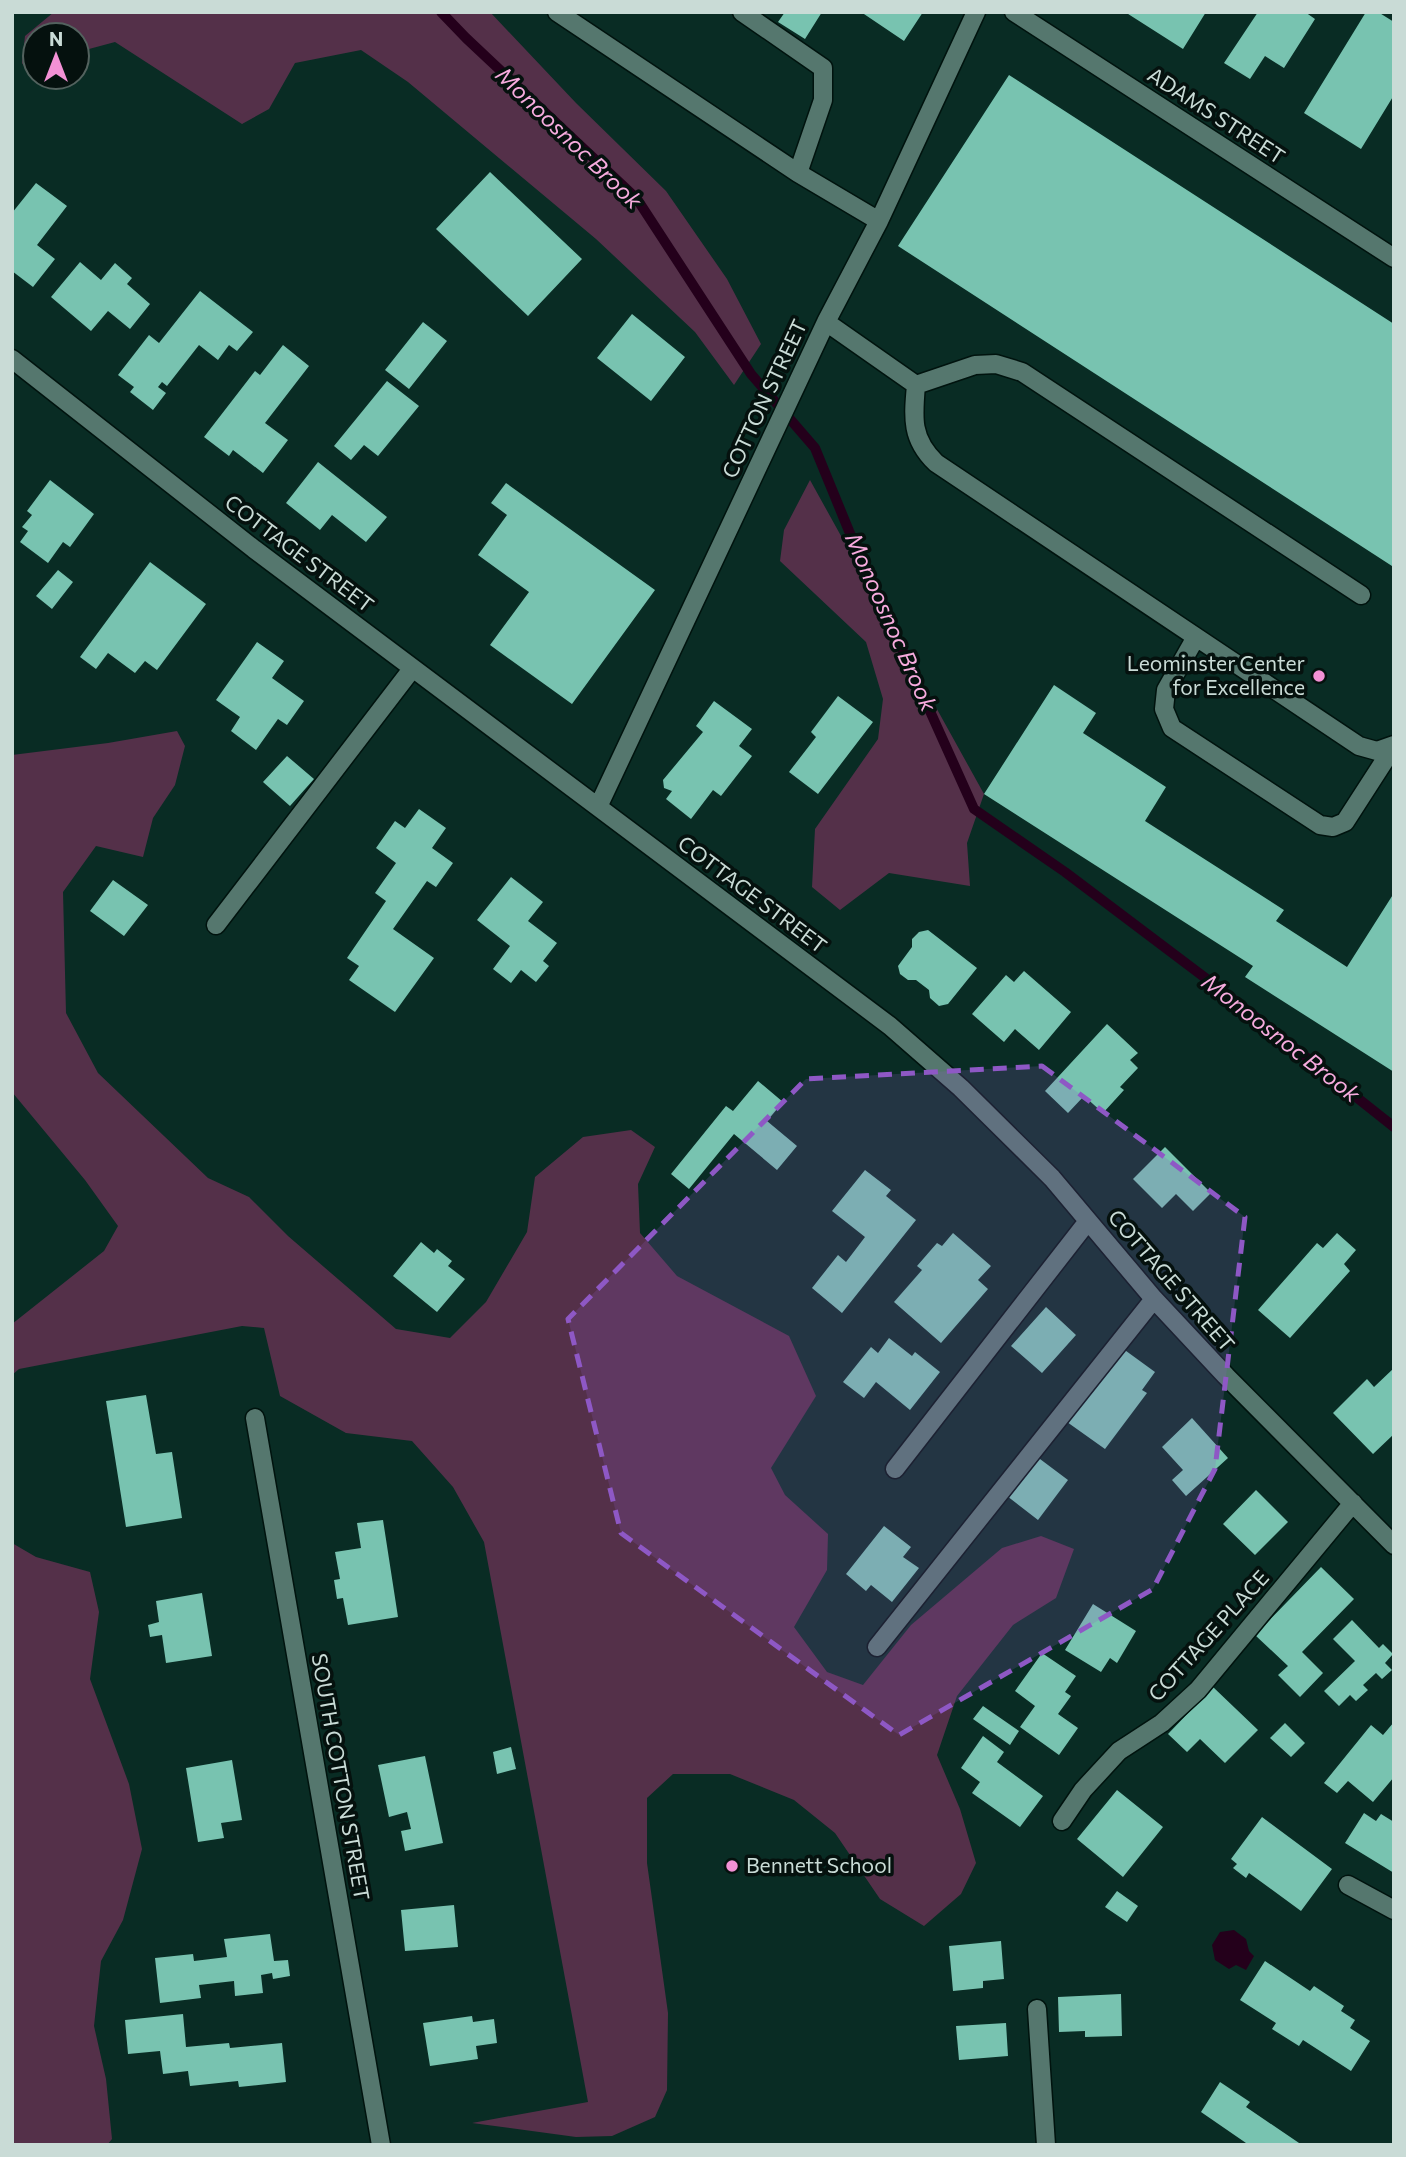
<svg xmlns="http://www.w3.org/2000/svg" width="1406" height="2157" viewBox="0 0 1406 2157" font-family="Commissioner,sans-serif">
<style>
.green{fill:#543049}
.water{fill:#24001b}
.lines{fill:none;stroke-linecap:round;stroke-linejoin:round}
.stream{stroke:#24001b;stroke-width:10}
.building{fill:#78c3b0}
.minor-casing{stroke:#00130e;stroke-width:21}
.minor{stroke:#55776e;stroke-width:18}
.marked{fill:#8e58c5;fill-opacity:0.2;stroke:#8e58c5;stroke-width:5;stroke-dasharray:14 9;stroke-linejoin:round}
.poi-dot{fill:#f391d5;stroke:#05110e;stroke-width:2.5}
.labels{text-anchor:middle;stroke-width:7;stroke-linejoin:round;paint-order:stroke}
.street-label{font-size:21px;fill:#c9dbd6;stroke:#05110e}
.poi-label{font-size:21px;fill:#c9dbd6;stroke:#05110e;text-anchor:end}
.water-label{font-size:23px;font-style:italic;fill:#f7abde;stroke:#05110e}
</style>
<rect width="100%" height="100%" fill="#092c24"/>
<path class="green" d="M 54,12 L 490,12 L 576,103 L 666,191 L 727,279 L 761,344 L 734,385 L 695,332 L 596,239 L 408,82 L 361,50 L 295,63 L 269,109 L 242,124 L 115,42 L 89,49 L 77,57 L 77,35 L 35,35 L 35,77 L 37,77 L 32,78 L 22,63 L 25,36 Z
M 810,480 L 984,794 L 967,843 L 970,886 L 889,873 L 840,910 L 812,887 L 815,829 L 878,739 L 883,699 L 866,642 L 780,561 L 784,530 Z
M 177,731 L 185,746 L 175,785 L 153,818 L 143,857 L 96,846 L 63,892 L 66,1013 L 98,1073 L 208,1178 L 249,1197 L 288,1236 L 396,1329 L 450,1338 L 486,1302 L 527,1232 L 535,1177 L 583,1137 L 631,1130 L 655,1147 L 638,1184 L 640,1233 L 677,1276 L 789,1336 L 816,1396 L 771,1468 L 785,1495 L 828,1534 L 827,1570 L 794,1627 L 827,1672 L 863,1685 L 911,1625 L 1002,1548 L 1041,1536 L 1074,1549 L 1056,1598 L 1013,1625 L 957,1696 L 937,1755 L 960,1809 L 976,1863 L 961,1894 L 924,1926 L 880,1899 L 835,1833 L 794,1800 L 730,1774 L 673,1774 L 647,1798 L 647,1863 L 668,2013 L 667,2090 L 655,2117 L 612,2136 L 576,2137 L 472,2123 L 588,2102 L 484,1542 L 453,1487 L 412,1441 L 346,1433 L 280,1396 L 264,1328 L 242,1326 L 19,1369 L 12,1375 L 12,1324 L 104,1251 L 118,1226 L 85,1180 L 12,1092 L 12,755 L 108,743 Z
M 12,1543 L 36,1557 L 90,1572 L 99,1612 L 90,1679 L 129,1784 L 142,1849 L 123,1920 L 101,1961 L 94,2026 L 106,2079 L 112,2139 L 107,2145 L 12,2145 Z"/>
<path class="water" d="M 1234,1930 L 1246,1939 L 1249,1951 L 1254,1956 L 1246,1970 L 1236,1965 L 1229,1969 L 1215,1960 L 1212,1945 L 1220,1932 Z"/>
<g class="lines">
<path class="stream" d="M 441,12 L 466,38 L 637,199 L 751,374 L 815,448 L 849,531 L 974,809 L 1065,872 L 1220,989 L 1394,1127"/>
</g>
<path class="building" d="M 785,12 L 822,12 L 805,39 L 778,22 Z
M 861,12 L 923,12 L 904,41 Z
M 1125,12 L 1206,12 L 1183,49 Z
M 1258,12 L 1305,12 L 1315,19 L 1284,68 L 1265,56 L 1250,79 L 1224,63 Z
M 1366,12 L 1378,12 L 1394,22 L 1394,95 L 1361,149 L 1304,113 Z
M 1009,75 L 1394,324 L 1394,563 L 1392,566 L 898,246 Z
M 490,172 L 582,259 L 528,316 L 436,229 Z
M 36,183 L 67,206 L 37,245 L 55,259 L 33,287 L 12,271 L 12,213 Z
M 80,262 L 101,280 L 115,263 L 132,278 L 127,284 L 150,304 L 130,329 L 108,311 L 91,331 L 51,297 Z
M 200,291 L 253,332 L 237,351 L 229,345 L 218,360 L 199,345 L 167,386 L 162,382 L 158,387 L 166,393 L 153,410 L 130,392 L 134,387 L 118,375 L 149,335 L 159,343 Z
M 632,314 L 685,357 L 651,401 L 597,358 Z
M 423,322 L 447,341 L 409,389 L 385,370 Z
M 283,345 L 309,366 L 265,423 L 288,440 L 263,473 L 233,450 L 229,456 L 204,437 L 255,371 L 260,375 Z
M 387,381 L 419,406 L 378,456 L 364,445 L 351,460 L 334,446 Z
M 318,462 L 387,517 L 366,542 L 332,515 L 320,530 L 286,503 Z
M 50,480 L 94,514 L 70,547 L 63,542 L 48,563 L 20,542 L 28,531 L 22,527 L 32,515 L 27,511 Z
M 506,483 L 655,590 L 572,704 L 490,645 L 529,592 L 478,555 L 507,515 L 491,503 Z
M 150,562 L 206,604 L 157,670 L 145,661 L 135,673 L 108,653 L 96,669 L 80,657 Z
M 58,570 L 73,582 L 52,609 L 36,596 Z
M 257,642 L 284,661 L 272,678 L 304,701 L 287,725 L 278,719 L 256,750 L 231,731 L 240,717 L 216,700 Z
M 1054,685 L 1096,713 L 1083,733 L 1166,787 L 1145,821 L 1284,910 L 1276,921 L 1347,967 L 1394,893 L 1394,1072 L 1245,977 L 1253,966 L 984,794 Z
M 838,696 L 873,722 L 818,794 L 789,772 L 816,737 L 811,732 Z
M 714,701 L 752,729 L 739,746 L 752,756 L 721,796 L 713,790 L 691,819 L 666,799 L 672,791 L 664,788 L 663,780 L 703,732 L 696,726 Z
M 287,756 L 314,779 L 290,806 L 263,782 Z
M 419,809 L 446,828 L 432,848 L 453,863 L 436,887 L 427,881 L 393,929 L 434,958 L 395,1012 L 349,980 L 359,966 L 347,958 L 386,901 L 375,893 L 396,863 L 376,848 L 395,821 L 405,828 Z
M 511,877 L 543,902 L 528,921 L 557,943 L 543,961 L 549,966 L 536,982 L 521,970 L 511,983 L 493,969 L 510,946 L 477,920 Z
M 113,880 L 148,905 L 124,936 L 90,911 Z
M 928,930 L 977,968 L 948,1004 L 939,1006 L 930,998 L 929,990 L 916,980 L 908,980 L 900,974 L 898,966 L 912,947 L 912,939 L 919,932 Z
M 1024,971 L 1071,1012 L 1039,1050 L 1015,1029 L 1004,1042 L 972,1014 L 1006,975 L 1014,982 Z
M 1107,1024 L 1138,1053 L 1130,1060 L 1138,1068 L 1120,1087 L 1124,1090 L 1103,1113 L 1084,1096 L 1068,1113 L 1045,1091 Z
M 758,1081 L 783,1102 L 767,1121 L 797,1146 L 777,1170 L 734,1134 L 689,1189 L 671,1174 L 726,1106 L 733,1111 Z
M 1165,1147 L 1211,1193 L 1193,1211 L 1176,1194 L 1162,1208 L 1133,1179 Z
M 865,1170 L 891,1190 L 886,1196 L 916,1220 L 842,1313 L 812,1288 L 838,1255 L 846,1262 L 865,1237 L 832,1211 Z
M 953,1233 L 991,1266 L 978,1280 L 988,1289 L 941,1343 L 894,1302 L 922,1270 L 917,1266 L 937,1243 L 942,1246 Z
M 1337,1233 L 1356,1250 L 1344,1264 L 1350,1271 L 1290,1338 L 1258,1310 L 1317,1243 L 1323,1248 Z
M 421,1242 L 434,1253 L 437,1249 L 452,1261 L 448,1266 L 465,1279 L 437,1312 L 393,1276 Z
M 1046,1307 L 1076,1335 L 1042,1373 L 1011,1346 Z
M 889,1338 L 912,1356 L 915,1352 L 940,1372 L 910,1410 L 876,1382 L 864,1398 L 843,1382 L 871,1347 L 878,1353 Z
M 1122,1348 L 1155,1372 L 1142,1390 L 1147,1393 L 1105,1449 L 1067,1422 Z
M 1394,1368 L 1394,1434 L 1373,1454 L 1333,1413 L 1367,1379 L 1374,1387 Z
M 146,1395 L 156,1454 L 172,1452 L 182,1518 L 126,1527 L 106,1401 Z
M 1192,1418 L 1228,1458 L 1186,1496 L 1172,1480 L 1183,1470 L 1162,1447 Z
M 1036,1456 L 1068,1480 L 1038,1520 L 1007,1496 Z
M 1256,1490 L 1288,1522 L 1255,1555 L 1223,1524 Z
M 383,1520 L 398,1617 L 348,1625 L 343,1598 L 337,1599 L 334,1580 L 340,1579 L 335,1552 L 361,1548 L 357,1523 Z
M 884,1526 L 911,1547 L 903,1557 L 919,1568 L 892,1602 L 871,1585 L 866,1591 L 846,1574 Z
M 1321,1567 L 1354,1599 L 1302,1652 L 1323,1673 L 1300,1697 L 1278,1675 L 1288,1666 L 1255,1635 Z
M 202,1593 L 212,1656 L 166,1663 L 162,1635 L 150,1637 L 148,1625 L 159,1622 L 156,1601 Z
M 1093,1604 L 1136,1631 L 1117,1663 L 1110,1658 L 1101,1672 L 1065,1650 Z
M 1352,1620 L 1379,1648 L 1383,1644 L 1393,1654 L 1385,1663 L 1392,1670 L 1382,1679 L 1376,1673 L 1363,1685 L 1368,1690 L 1356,1701 L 1350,1695 L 1339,1706 L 1324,1691 L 1355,1661 L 1333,1639 Z
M 1042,1653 L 1076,1676 L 1065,1692 L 1071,1696 L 1058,1714 L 1078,1728 L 1059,1755 L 1020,1727 L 1035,1706 L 1015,1691 Z
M 1213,1687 L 1258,1730 L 1225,1763 L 1200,1739 L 1187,1752 L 1168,1734 Z
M 983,1706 L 1019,1731 L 1010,1745 L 973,1719 Z
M 1394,1722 L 1394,1777 L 1373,1802 L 1348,1781 L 1337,1793 L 1324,1783 L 1371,1725 L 1383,1735 Z
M 1285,1723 L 1305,1743 L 1291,1757 L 1270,1738 Z
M 983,1736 L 1004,1752 L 997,1762 L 1043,1796 L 1020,1827 L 972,1793 L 980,1782 L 961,1768 Z
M 511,1747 L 516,1769 L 497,1774 L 493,1752 Z
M 425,1756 L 443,1843 L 405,1851 L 401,1831 L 411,1829 L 407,1812 L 389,1817 L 378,1765 Z
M 232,1760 L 242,1820 L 221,1823 L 224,1838 L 198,1842 L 186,1768 Z
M 1117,1790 L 1163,1827 L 1123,1877 L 1077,1839 Z
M 1364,1813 L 1376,1821 L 1381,1814 L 1394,1822 L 1394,1873 L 1345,1843 Z
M 1262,1817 L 1332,1869 L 1301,1911 L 1249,1873 L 1246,1878 L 1233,1868 L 1237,1864 L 1231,1859 Z
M 1117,1891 L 1138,1906 L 1127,1922 L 1105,1907 Z
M 454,1905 L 458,1947 L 405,1951 L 401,1910 Z
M 270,1934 L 274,1961 L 288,1960 L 290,1976 L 273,1979 L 272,1973 L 261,1975 L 263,1993 L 235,1996 L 234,1981 L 199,1985 L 201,1998 L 160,2003 L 155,1958 L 193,1954 L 194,1961 L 227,1957 L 224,1939 Z
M 1001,1941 L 1004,1979 L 983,1981 L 983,1988 L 953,1991 L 949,1946 Z
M 1265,1961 L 1310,1991 L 1314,1986 L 1344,2006 L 1341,2011 L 1355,2020 L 1350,2028 L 1370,2041 L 1351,2071 L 1303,2040 L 1299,2046 L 1272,2029 L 1276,2023 L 1240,2000 Z
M 1121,1994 L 1122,2036 L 1085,2037 L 1085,2031 L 1059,2032 L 1058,1997 Z
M 183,2014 L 186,2047 L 229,2043 L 230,2048 L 282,2043 L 286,2082 L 239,2087 L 238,2081 L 190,2086 L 188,2071 L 163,2074 L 160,2051 L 128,2054 L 125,2020 Z
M 472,2016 L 473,2022 L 494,2019 L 497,2043 L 476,2046 L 478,2059 L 430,2066 L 423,2023 Z
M 1006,2023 L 1008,2056 L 959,2060 L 956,2026 Z
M 1220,2082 L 1250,2102 L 1246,2107 L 1302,2145 L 1246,2145 L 1246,2143 L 1201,2112 Z"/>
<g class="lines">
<defs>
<path id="minor" d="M 557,12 L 798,173 L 879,221
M 742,12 L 823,68 L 823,100 L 798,173
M 1014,12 L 1394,258
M 826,322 L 916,385 L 975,365 L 996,364 L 1022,372 L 1361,595
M 12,359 L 254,549 L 890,1026 L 961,1088 L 1052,1178 L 1154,1299 L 1226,1376 L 1394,1545
M 916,385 C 913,418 911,439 936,463 L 1359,746 L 1377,751 L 1394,745
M 1196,637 L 1166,690 L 1164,709 L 1172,728 L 1320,825 L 1333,827 L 1345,822 L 1394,746
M 598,807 L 826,322 L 879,221 L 976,12
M 216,925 L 412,669
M 255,1418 L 381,2145
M 895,1469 L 1088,1221
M 877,1647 L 1154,1299
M 1062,1821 L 1083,1790 L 1119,1751 L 1162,1723 L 1198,1690 L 1353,1503
M 1348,1885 L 1394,1910
M 1037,2009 L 1046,2145"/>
</defs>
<use href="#minor" class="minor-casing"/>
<use href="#minor" class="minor"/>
</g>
<path class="marked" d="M 1042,1066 L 1245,1217 L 1215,1469 L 1153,1589 L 899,1735 L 621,1533 L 568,1319 L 806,1079 Z"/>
<g class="poi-dot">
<circle cx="1319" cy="676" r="7"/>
<circle cx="732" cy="1866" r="7"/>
</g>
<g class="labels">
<g class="street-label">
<text transform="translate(1216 116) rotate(33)" y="7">ADAMS STREET</text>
<text transform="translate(765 399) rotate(-65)" y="7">COTTON STREET</text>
<text transform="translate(299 554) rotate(37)" y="7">COTTAGE STREET</text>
<text transform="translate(752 895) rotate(37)" y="7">COTTAGE STREET</text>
<text transform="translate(1171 1281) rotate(49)" y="7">COTTAGE STREET</text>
<text transform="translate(1209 1636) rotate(-48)" y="7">COTTAGE PLACE</text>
<text transform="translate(340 1777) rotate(80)" y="7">SOUTH COTTON STREET</text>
</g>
<g class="poi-label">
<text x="1305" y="671">Leominster Center<tspan x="1305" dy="24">for Excellence</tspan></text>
<text x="746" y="1873" text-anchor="start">Bennett School</text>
</g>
<g class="water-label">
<text transform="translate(569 138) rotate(44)" y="8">Monoosnoc Brook</text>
<text transform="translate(891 622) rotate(66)" y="8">Monoosnoc Brook</text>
<text transform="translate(1281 1038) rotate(38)" y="8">Monoosnoc Brook</text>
</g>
</g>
<rect width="1406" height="2157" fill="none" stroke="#c9dbd6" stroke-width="28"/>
<g transform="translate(56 56)"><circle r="33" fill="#05110e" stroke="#53625e" stroke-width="2"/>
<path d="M0-5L12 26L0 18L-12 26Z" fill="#f391d5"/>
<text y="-10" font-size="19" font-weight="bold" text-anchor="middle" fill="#c9dbd6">N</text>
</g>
</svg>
